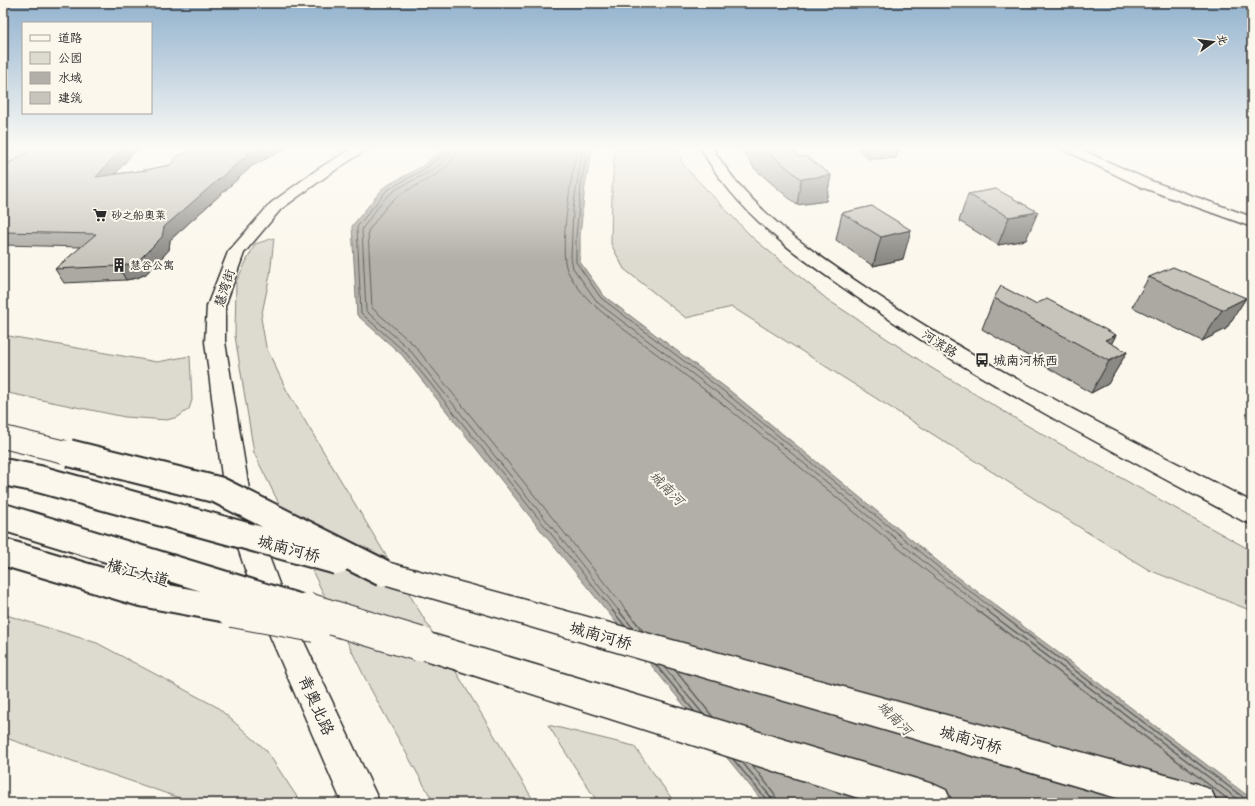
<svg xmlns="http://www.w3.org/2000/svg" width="1255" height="806" viewBox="0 0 1255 806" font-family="Mali,'LXGW WenKai TC',sans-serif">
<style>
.green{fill:#dddad0;stroke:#84827e}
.water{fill:#b1afa7;stroke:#7b7a75}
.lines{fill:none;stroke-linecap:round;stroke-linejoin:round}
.shore-far1{stroke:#61605d;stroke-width:1}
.shore{stroke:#61605d;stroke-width:1.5}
.minor-casing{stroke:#2b2b2b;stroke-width:3}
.highway-casing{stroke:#2b2b2b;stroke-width:3}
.minor{fill:#fbf7ec;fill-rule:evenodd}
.highway{fill:#fbf7ec;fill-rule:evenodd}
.highway-bridge-far2-casing{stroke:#2b2b2b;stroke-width:24;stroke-linecap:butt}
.highway-bridge-far1-casing{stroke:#2b2b2b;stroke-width:30;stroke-linecap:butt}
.highway-bridge-casing{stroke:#2b2b2b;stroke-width:36;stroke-linecap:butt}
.highway-bridge-far2{stroke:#fbf7ec;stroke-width:22}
.highway-bridge-far1{stroke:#fbf7ec;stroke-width:26}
.highway-bridge{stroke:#fbf7ec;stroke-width:34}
.wall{fill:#aba9a2;stroke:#2b2b2b}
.shaded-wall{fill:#8b8984;stroke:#2b2b2b}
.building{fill:#c7c4bc;stroke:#2b2b2b}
.labels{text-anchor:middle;stroke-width:4;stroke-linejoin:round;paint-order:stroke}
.far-poi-label{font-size:11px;fill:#2b2b2b;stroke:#fbf7ec;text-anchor:start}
.street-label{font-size:13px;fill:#2b2b2b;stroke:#fbf7ec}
.poi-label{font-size:13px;fill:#2b2b2b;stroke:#fbf7ec;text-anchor:start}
.water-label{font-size:14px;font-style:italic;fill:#5a5956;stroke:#fbf7ec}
.near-street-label{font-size:16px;fill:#2b2b2b;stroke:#fbf7ec}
</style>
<rect width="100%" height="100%" fill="#fbf7ec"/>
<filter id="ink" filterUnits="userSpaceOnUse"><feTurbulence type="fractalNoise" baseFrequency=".025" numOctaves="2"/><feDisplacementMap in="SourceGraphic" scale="8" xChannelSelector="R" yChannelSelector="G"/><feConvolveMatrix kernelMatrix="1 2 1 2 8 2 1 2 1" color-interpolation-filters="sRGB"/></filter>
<g filter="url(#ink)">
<path class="green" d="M 5,147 L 36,147 L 29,153 L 3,165 L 3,148 Z
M 615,147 L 675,147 L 684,166 L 753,238 L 828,300 L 930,367 L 1028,426 L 1252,551 L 1252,611 L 1149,570 L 1087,532 L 732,307 L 686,318 L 624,269 L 611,244 L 612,188 Z
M 274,238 L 270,275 L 261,318 L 266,347 L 287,391 L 535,803 L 434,803 L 370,688 L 254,453 L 235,336 L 236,282 L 255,244 Z
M 3,335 L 157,362 L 190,356 L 192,400 L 189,409 L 178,417 L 167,420 L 125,417 L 3,392 Z
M 3,614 L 97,643 L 217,707 L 266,750 L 301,803 L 194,803 L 3,737 Z
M 548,725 L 634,746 L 675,803 L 598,803 Z"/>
<path class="water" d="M 443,147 L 593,147 L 585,186 L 580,236 L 580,262 L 604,296 L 729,390 L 946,568 L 1252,799 L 1252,803 L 764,803 L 543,533 L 402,355 L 357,315 L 352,226 L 384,187 L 421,167 L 443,149 Z"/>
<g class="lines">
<path class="shore-far1" d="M 447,147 L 446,153 L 423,170 L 387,190 L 357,227 L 361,313 L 405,352 L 613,611
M 452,147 C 444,173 408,178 389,195 C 378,204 371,218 362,229 L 366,311 L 409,349 L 619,611
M 458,147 C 451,177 414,182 393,200 C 383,209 376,221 368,231 L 372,308 L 414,345 L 627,611
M 577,147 C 573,170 557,253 568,272 C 584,302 612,320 638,340 C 666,361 694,381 720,402 C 807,471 890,544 978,611
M 583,147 L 573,209 L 571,258 L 573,268 L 598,303 L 723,397 L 940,575 L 988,611
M 588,147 L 581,185 L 576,236 L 576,262 L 601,298 L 726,393 L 943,571 L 996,611"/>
<path class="shore" d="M 612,610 L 625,626
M 618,610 L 633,628
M 626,610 L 643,631
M 977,610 L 1233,803
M 986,610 L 1243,803
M 995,610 L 1248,801 L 1252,801
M 656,665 L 694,711
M 664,667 L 703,714
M 675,670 L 713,717
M 733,759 L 766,799 L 766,803
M 742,762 L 770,796 L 772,803
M 752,765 L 774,793 L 778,803"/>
<defs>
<path id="minor" d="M 354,147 L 370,147 L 328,175 L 281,209 L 244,253 L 225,306 L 225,342 L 253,514 L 288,608 L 380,803 L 342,803 L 258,608 L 229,521 L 3,461 L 3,445 L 225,500 L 205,342 L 207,306 L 228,252 L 271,203 L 318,169 Z
M 700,147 L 712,147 C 750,211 811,251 871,291 C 992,372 1123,435 1252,502 L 1252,524 L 1243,521 C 1114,451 984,385 864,302 C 801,259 738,216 700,147 Z
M 1058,147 L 1075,147 L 1151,181 L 1252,217 L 1252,227 L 1141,187 Z
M 3,524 L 51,539 L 177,571 L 187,574 L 191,583 L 187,592 L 177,595 L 51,561 L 3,546 Z"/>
<path id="highway" d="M 383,561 L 1198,784 L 1211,790 L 1217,803 L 1134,803 L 373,581 L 369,573 L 373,565 Z
M 419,630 L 933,784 L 946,790 L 952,803 L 874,803 L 419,658 L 408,654 L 403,644 L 408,634 Z"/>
</defs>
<use href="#minor" class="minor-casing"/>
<use href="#highway" class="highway-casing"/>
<use href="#minor" class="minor"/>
<use href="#highway" class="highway"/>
<defs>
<path id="highway-bridge-far2" d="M 3,437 L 73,454"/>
<path id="highway-bridge-far1" d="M 69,453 L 218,490 L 383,573
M 3,472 L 39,479 L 337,561
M 3,517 L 311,611
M 3,552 L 141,593 L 238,611"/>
<path id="highway-bridge" d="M 233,610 L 315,625
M 307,610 L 419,644"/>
</defs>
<use href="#highway-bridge-far2" class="highway-bridge-far2-casing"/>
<use href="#highway-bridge-far1" class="highway-bridge-far1-casing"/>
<use href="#highway-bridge" class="highway-bridge-casing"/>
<use href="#highway-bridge-far2" class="highway-bridge-far2"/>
<use href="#highway-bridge-far1" class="highway-bridge-far1"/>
<use href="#highway-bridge" class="highway-bridge"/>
</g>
<path class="wall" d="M 36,148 L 145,148 L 137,150 L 132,154 L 115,174 L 146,170 L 170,165 L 189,152 L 190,148 L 287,148 L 252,166 L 170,240 L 169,250 L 146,274 L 137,278 L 126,280 L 64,283 L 55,269 L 81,247 L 3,245 L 3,167 Z
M 741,148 L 791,148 L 799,157 L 831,175 L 826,201 L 797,205 L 755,169 Z
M 857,148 L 899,148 L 896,158 L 869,159 Z
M 996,189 L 1026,240 L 998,245 L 959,221 L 968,194 Z
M 872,206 L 903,259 L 873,266 L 836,240 L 842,213 Z
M 1149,277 L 1246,298 L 1226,329 L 1202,341 L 1132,307 Z
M 994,298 L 1035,304 L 1116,335 L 1111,344 L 1127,352 L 1108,384 L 1091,393 L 982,329 Z"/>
<path class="shaded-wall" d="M 122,148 L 145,148 L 137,150 L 132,154 L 103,189 L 96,177 Z
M 261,148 L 287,148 L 252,166 L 170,240 L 169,250 L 146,274 L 137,278 L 126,280 L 118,266 L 248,154 Z
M 831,175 L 826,201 L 797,205 L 801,179 Z
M 1038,212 L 1026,240 L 998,245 L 1009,217 Z
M 911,230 L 903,259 L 873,266 L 881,237 Z
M 1246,298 L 1226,329 L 1202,341 L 1222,310 Z
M 1116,335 L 1104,358 L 1105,340 Z
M 1127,352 L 1108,384 L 1091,393 L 1109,361 Z"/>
<path class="building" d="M 36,148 L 122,148 L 96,177 L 146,170 L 170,165 L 178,156 L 189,152 L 190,148 L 261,148 L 248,154 L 164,227 L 162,237 L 139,260 L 130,264 L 118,266 L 55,269 L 96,234 L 3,232 L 3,167 Z
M 763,148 L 791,148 L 799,157 L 806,156 L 831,175 L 801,179 Z
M 996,189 L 1038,212 L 1009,217 L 968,194 Z
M 872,206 L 911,230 L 881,237 L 842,213 Z
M 1173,267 L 1246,298 L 1222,310 L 1149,277 Z
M 1001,286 L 1035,304 L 1047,299 L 1116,335 L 1105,340 L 1127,352 L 1109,361 L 994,298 Z"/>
</g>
<linearGradient id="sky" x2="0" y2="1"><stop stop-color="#92b2ce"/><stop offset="0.57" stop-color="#fdfbf6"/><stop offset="1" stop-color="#fdfbf6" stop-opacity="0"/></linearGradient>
<rect width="1255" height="260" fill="url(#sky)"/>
<defs>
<symbol id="supermarket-bare" viewBox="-9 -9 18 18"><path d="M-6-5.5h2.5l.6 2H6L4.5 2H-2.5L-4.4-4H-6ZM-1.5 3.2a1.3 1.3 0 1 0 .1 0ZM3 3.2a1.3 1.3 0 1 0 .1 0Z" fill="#2b2b2b" stroke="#fbf7ec" stroke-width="2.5" paint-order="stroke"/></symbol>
<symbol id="building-bare" viewBox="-9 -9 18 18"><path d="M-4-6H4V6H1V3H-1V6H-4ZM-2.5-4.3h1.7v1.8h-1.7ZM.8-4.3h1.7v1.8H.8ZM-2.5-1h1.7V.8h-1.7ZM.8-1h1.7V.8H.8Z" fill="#2b2b2b" stroke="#fbf7ec" stroke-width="2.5" paint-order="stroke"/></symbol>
<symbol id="bus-bare" viewBox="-9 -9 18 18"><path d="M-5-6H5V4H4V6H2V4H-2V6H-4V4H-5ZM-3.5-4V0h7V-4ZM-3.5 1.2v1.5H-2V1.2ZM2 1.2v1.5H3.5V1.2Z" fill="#2b2b2b" stroke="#fbf7ec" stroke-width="2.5" paint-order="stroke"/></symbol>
</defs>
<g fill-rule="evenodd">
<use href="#supermarket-bare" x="90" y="205" width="20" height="20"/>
<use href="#building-bare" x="109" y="255" width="20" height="20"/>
<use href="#bus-bare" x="972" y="350" width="20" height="20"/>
</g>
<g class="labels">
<g class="far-poi-label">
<text x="111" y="219">砂之船奥莱</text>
<text x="130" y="269">慧谷公寓</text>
</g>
<g class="street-label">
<text transform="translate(224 288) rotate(-72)" y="5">慧湾街</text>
<text transform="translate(940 343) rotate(33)" y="5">河滨路</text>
</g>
<g class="poi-label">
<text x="993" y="365">城南河桥西</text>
</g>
<g class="water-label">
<text transform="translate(667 488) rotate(45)" y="5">城南河</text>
<text transform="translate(895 718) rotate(45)" y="5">城南河</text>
</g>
<g class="near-street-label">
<text transform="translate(289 548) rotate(15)" y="6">城南河桥</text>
<text transform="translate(138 572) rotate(15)" y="6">横江大道</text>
<text transform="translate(601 635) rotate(16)" y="6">城南河桥</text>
<text transform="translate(317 705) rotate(66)" y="6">青奥北路</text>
<text transform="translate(971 739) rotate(16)" y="6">城南河桥</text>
</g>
</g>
<rect width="1255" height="806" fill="none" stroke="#fbf7ec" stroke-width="16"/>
<rect x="8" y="8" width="1239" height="790" fill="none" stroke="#2b2b2b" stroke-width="1.5" filter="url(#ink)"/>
<rect x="22" y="22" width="130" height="92" fill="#fbf7ec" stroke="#a8a59f"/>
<rect x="30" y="35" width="20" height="6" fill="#fbf7ec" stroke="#a8a59f"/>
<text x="58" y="42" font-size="12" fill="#2b2b2b">道路</text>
<rect x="30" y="52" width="20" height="12" fill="#dddad0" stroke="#a8a59f"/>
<text x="58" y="62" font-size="12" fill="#2b2b2b">公园</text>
<rect x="30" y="72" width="20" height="12" fill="#b1afa7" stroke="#a8a59f"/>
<text x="58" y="82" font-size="12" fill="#2b2b2b">水域</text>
<rect x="30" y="92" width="20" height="12" fill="#c7c4bc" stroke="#a8a59f"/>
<text x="58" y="102" font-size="12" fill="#2b2b2b">建筑</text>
<g transform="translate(1213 42) rotate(76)" stroke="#fbf7ec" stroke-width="3" paint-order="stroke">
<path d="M0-3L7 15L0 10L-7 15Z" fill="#2b2b2b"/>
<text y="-6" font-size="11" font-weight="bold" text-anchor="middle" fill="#2b2b2b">北</text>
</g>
</svg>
